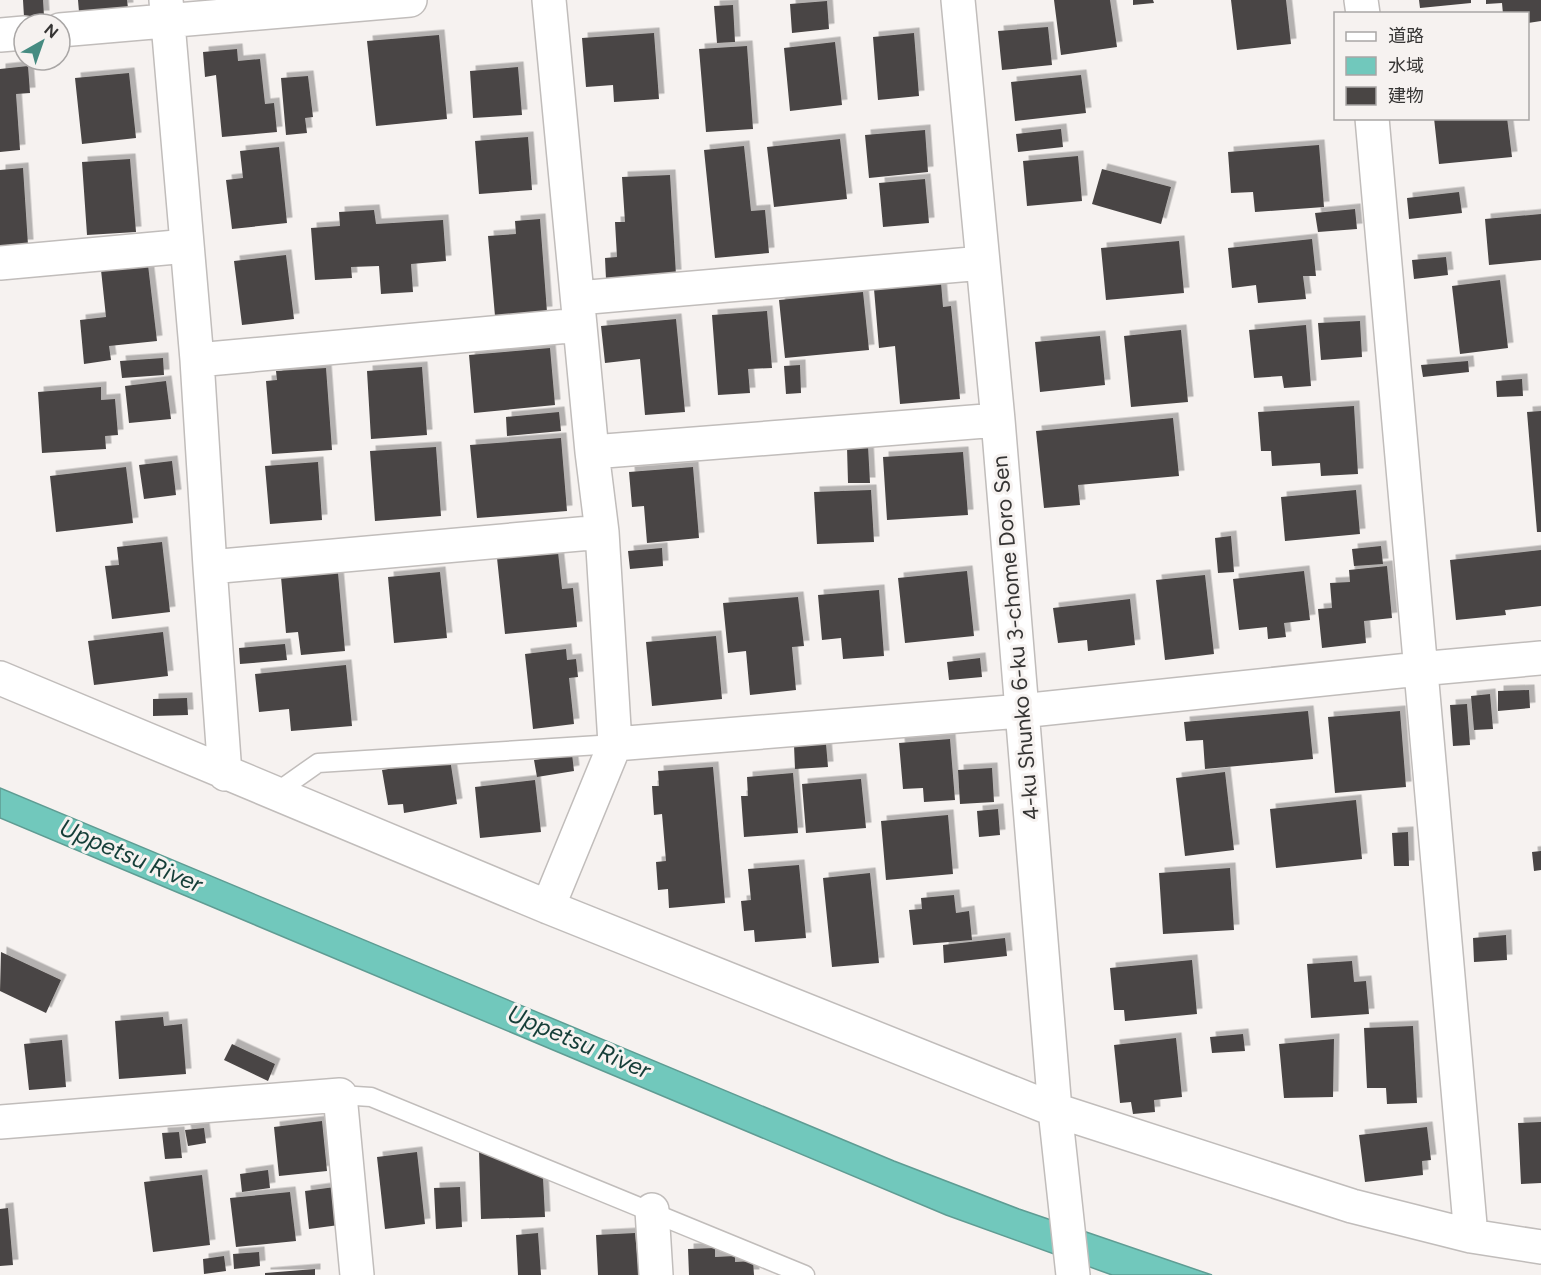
<svg xmlns="http://www.w3.org/2000/svg" width="1541" height="1275" viewBox="0 0 1541 1275" font-family="Figtree,'Noto Sans JP',sans-serif">
<style>
.water{fill:#71c8bc;stroke:#5f9c93;stroke-width:1.5}
.building{fill:#494544;filter:url(#shadow)}
.lines{fill:none;stroke-linecap:round;stroke-linejoin:round}
.service-casing{stroke:#c1bdbb;stroke-width:21}
.minor-casing{stroke:#c1bdbb;stroke-width:36}
.service{stroke:#fff;stroke-width:18}
.minor{stroke:#fff;stroke-width:33}
.labels{text-anchor:middle;stroke-width:6;stroke-linejoin:round;paint-order:stroke}
.street-label{font-size:22px;fill:#363534;stroke:#f6f2f0}
.water-label{font-size:24px;font-style:italic;fill:#153e38;stroke:#f6f2f0}
</style>
<defs>
<filter id="shadow"><feDropShadow dx="5.5" dy="-5.5" stdDeviation="0" flood-color="#0004"/></filter>
</defs>
<rect width="100%" height="100%" fill="#f6f2f0"/>
<path class="water" d="M 0,788 L 894,1161 L 1019,1209 L 1212,1275 L 1112,1275 L 946,1215 L 0,818 Z"/>
<path class="building" d="M 23,0 L 43,0 L 44,16 L 24,17 Z
M 78,0 L 127,0 L 128,8 L 79,12 Z
M 1054,0 L 1110,0 L 1117,47 L 1061,55 Z
M 1133,0 L 1153,0 L 1154,3 L 1133,5 Z
M 1231,0 L 1286,0 L 1291,44 L 1237,50 Z
M 1419,0 L 1471,0 L 1471,3 L 1420,8 Z
M 1486,0 L 1541,0 L 1541,21 L 1528,23 L 1528,14 L 1503,14 L 1502,3 L 1486,4 Z
M 827,1 L 829,29 L 792,33 L 790,4 Z
M 733,5 L 735,42 L 717,43 L 714,6 Z
M 1048,27 L 1052,65 L 1002,70 L 998,31 Z
M 654,33 L 659,99 L 614,102 L 613,85 L 586,87 L 582,38 Z
M 914,33 L 919,96 L 878,100 L 873,37 Z
M 439,35 L 447,119 L 376,126 L 367,41 Z
M 835,42 L 842,105 L 790,111 L 784,48 Z
M 747,46 L 753,129 L 706,132 L 699,49 Z
M 237,49 L 238,61 L 260,59 L 265,104 L 274,103 L 277,132 L 222,137 L 216,75 L 205,77 L 203,52 Z
M 28,66 L 30,93 L 16,94 L 20,150 L 0,152 L 0,69 Z
M 518,67 L 522,115 L 473,118 L 470,71 Z
M 129,73 L 136,138 L 82,144 L 75,78 Z
M 1081,75 L 1086,113 L 1015,121 L 1011,82 Z
M 308,76 L 313,117 L 305,118 L 307,133 L 286,135 L 281,78 Z
M 1434,118 L 1507,118 L 1512,157 L 1439,164 Z
M 1061,129 L 1063,147 L 1018,152 L 1016,134 Z
M 925,130 L 928,172 L 869,178 L 865,135 Z
M 528,137 L 532,190 L 479,194 L 475,141 Z
M 840,139 L 847,199 L 774,207 L 767,147 Z
M 1319,145 L 1324,207 L 1255,212 L 1253,192 L 1231,193 L 1228,152 Z
M 744,146 L 751,211 L 765,210 L 769,253 L 715,258 L 704,150 Z
M 279,147 L 287,223 L 232,229 L 226,180 L 243,178 L 240,151 Z
M 1078,156 L 1082,201 L 1027,206 L 1023,161 Z
M 130,159 L 136,232 L 87,235 L 82,162 Z
M 23,168 L 28,245 L 0,246 L 0,170 Z
M 1102,169 L 1171,187 L 1161,224 L 1092,204 Z
M 670,175 L 676,275 L 606,279 L 605,258 L 617,257 L 615,222 L 625,222 L 622,177 Z
M 925,179 L 929,223 L 883,227 L 879,183 Z
M 1459,192 L 1462,213 L 1409,219 L 1407,198 Z
M 1355,209 L 1357,229 L 1318,232 L 1315,213 Z
M 374,210 L 376,224 L 443,220 L 446,261 L 411,264 L 413,292 L 381,294 L 379,266 L 351,267 L 352,278 L 315,280 L 311,228 L 340,226 L 339,212 Z
M 1541,214 L 1541,260 L 1489,265 L 1485,219 Z
M 540,219 L 547,312 L 495,316 L 488,236 L 516,234 L 515,221 Z
M 1312,239 L 1316,276 L 1303,276 L 1306,299 L 1258,303 L 1256,285 L 1232,288 L 1228,248 Z
M 1179,241 L 1184,293 L 1106,300 L 1101,248 Z
M 286,255 L 294,319 L 242,325 L 234,261 Z
M 1446,257 L 1448,275 L 1414,279 L 1412,260 Z
M 148,265 L 157,341 L 109,346 L 111,360 L 84,364 L 80,320 L 106,317 L 101,270 Z
M 1500,280 L 1508,348 L 1460,354 L 1452,286 Z
M 941,283 L 943,307 L 951,306 L 960,399 L 900,404 L 895,346 L 879,348 L 874,289 Z
M 863,292 L 869,350 L 785,358 L 779,300 Z
M 767,311 L 772,368 L 748,369 L 750,393 L 718,395 L 712,315 Z
M 676,319 L 685,412 L 645,415 L 640,359 L 605,363 L 601,326 Z
M 1360,321 L 1362,357 L 1321,360 L 1318,323 Z
M 1306,325 L 1311,386 L 1284,388 L 1282,376 L 1254,378 L 1249,330 Z
M 1181,330 L 1188,402 L 1131,407 L 1124,336 Z
M 1100,336 L 1105,385 L 1040,392 L 1035,342 Z
M 550,348 L 555,405 L 474,413 L 469,355 Z
M 163,358 L 164,375 L 122,378 L 120,361 Z
M 1468,361 L 1469,372 L 1423,377 L 1421,365 Z
M 800,365 L 801,393 L 786,394 L 784,366 Z
M 422,367 L 427,435 L 371,439 L 367,371 Z
M 326,368 L 332,450 L 272,454 L 266,381 L 277,380 L 276,371 Z
M 1522,379 L 1523,396 L 1497,397 L 1496,381 Z
M 166,381 L 171,419 L 129,423 L 125,386 Z
M 101,387 L 101,400 L 115,399 L 118,435 L 105,436 L 106,449 L 42,453 L 38,392 Z
M 1354,406 L 1358,474 L 1321,476 L 1320,463 L 1272,466 L 1271,451 L 1261,451 L 1258,412 Z
M 1541,411 L 1541,532 L 1537,532 L 1527,412 Z
M 559,412 L 561,431 L 507,436 L 506,417 Z
M 1173,418 L 1179,476 L 1078,485 L 1080,505 L 1044,508 L 1036,431 Z
M 561,438 L 567,511 L 477,518 L 470,445 Z
M 868,446 L 870,483 L 848,483 L 847,447 Z
M 436,447 L 441,516 L 375,521 L 370,451 Z
M 963,452 L 968,515 L 887,520 L 883,457 Z
M 172,461 L 176,495 L 144,499 L 139,465 Z
M 318,462 L 322,520 L 270,524 L 265,466 Z
M 126,467 L 133,523 L 56,532 L 50,476 Z
M 693,467 L 699,538 L 647,543 L 644,506 L 632,507 L 629,472 Z
M 871,490 L 874,542 L 817,544 L 814,492 Z
M 1356,490 L 1360,534 L 1285,541 L 1281,497 Z
M 1231,536 L 1234,572 L 1218,573 L 1215,538 Z
M 162,542 L 170,612 L 112,619 L 105,566 L 119,565 L 117,547 Z
M 1381,546 L 1383,564 L 1354,566 L 1352,549 Z
M 662,548 L 663,566 L 630,569 L 628,551 Z
M 1541,550 L 1541,606 L 1505,610 L 1506,615 L 1456,620 L 1450,560 Z
M 558,552 L 562,589 L 573,588 L 577,627 L 505,634 L 497,558 Z
M 1387,566 L 1392,618 L 1364,621 L 1366,643 L 1322,648 L 1318,609 L 1332,608 L 1330,583 L 1350,582 L 1349,570 Z
M 967,571 L 974,636 L 905,643 L 898,578 Z
M 1304,571 L 1310,620 L 1284,623 L 1286,637 L 1268,639 L 1267,627 L 1239,630 L 1233,579 Z
M 440,572 L 447,638 L 394,643 L 388,577 Z
M 338,573 L 345,651 L 301,655 L 298,632 L 286,633 L 281,577 Z
M 1205,575 L 1214,654 L 1165,660 L 1156,580 Z
M 879,590 L 884,656 L 843,659 L 841,638 L 822,640 L 818,595 Z
M 798,597 L 804,646 L 792,647 L 796,690 L 750,695 L 746,651 L 728,653 L 723,603 Z
M 1130,599 L 1135,645 L 1088,651 L 1087,640 L 1058,643 L 1053,608 Z
M 163,632 L 168,676 L 94,685 L 88,641 Z
M 716,636 L 722,699 L 652,706 L 646,642 Z
M 285,644 L 287,660 L 240,664 L 239,648 Z
M 566,649 L 567,660 L 576,659 L 578,677 L 569,678 L 574,724 L 533,729 L 525,654 Z
M 980,658 L 982,677 L 949,680 L 947,662 Z
M 346,665 L 352,726 L 291,731 L 289,709 L 259,712 L 255,674 Z
M 1529,690 L 1530,708 L 1498,711 L 1498,691 Z
M 1490,694 L 1493,729 L 1474,730 L 1471,696 Z
M 187,698 L 188,715 L 153,716 L 153,699 Z
M 1467,704 L 1470,745 L 1453,746 L 1450,705 Z
M 1308,711 L 1313,759 L 1205,769 L 1203,740 L 1186,741 L 1184,722 Z
M 1400,711 L 1406,787 L 1335,793 L 1328,717 Z
M 950,739 L 955,800 L 924,802 L 923,788 L 903,789 L 899,743 Z
M 826,744 L 828,767 L 795,769 L 794,745 Z
M 572,754 L 574,771 L 537,777 L 534,760 Z
M 450,759 L 457,804 L 404,813 L 403,804 L 388,805 L 382,770 Z
M 713,767 L 725,903 L 669,908 L 668,889 L 658,890 L 656,862 L 666,861 L 662,814 L 654,815 L 652,786 L 659,786 L 658,771 Z
M 992,768 L 994,802 L 960,804 L 958,770 Z
M 1225,772 L 1234,850 L 1185,856 L 1176,778 Z
M 793,773 L 798,833 L 744,837 L 741,796 L 748,796 L 747,777 Z
M 861,779 L 866,828 L 806,833 L 802,784 Z
M 535,780 L 541,832 L 480,838 L 475,787 Z
M 1356,800 L 1362,859 L 1276,868 L 1270,809 Z
M 998,809 L 1000,835 L 979,837 L 977,811 Z
M 948,815 L 953,874 L 886,880 L 881,821 Z
M 1408,832 L 1409,866 L 1394,866 L 1392,833 Z
M 1541,851 L 1541,870 L 1534,871 L 1532,852 Z
M 799,865 L 806,938 L 755,942 L 754,930 L 744,931 L 741,901 L 751,900 L 748,869 Z
M 1230,868 L 1234,930 L 1163,934 L 1159,873 Z
M 870,873 L 879,963 L 832,967 L 823,878 Z
M 954,895 L 956,913 L 969,911 L 972,940 L 913,945 L 909,910 L 922,909 L 921,898 Z
M 1506,935 L 1507,960 L 1474,962 L 1473,938 Z
M 1005,938 L 1007,956 L 944,963 L 943,945 Z
M 1,952 L 61,980 L 46,1013 L 0,991 Z
M 1192,960 L 1197,1014 L 1125,1021 L 1124,1010 L 1114,1010 L 1110,968 Z
M 1352,961 L 1354,982 L 1366,981 L 1369,1014 L 1311,1018 L 1307,964 Z
M 163,1017 L 164,1026 L 182,1024 L 186,1074 L 119,1079 L 115,1021 Z
M 1413,1026 L 1417,1103 L 1387,1104 L 1386,1088 L 1367,1088 L 1364,1028 Z
M 1243,1034 L 1245,1051 L 1212,1053 L 1210,1037 Z
M 1176,1038 L 1182,1097 L 1154,1100 L 1155,1112 L 1133,1114 L 1131,1102 L 1120,1103 L 1114,1045 Z
M 1334,1039 L 1333,1097 L 1284,1098 L 1279,1044 Z
M 62,1040 L 66,1087 L 29,1090 L 24,1044 Z
M 232,1044 L 275,1064 L 268,1081 L 224,1060 Z
M 322,1121 L 327,1171 L 279,1176 L 274,1127 Z
M 1541,1122 L 1541,1183 L 1521,1184 L 1518,1123 Z
M 1427,1127 L 1431,1160 L 1422,1161 L 1423,1175 L 1365,1182 L 1359,1135 Z
M 204,1128 L 206,1143 L 188,1146 L 185,1130 Z
M 179,1132 L 182,1158 L 165,1159 L 162,1133 Z
M 479,1151 L 543,1178 L 545,1217 L 481,1219 Z
M 417,1152 L 425,1224 L 385,1229 L 377,1157 Z
M 268,1170 L 270,1188 L 242,1192 L 240,1174 Z
M 202,1175 L 210,1245 L 153,1252 L 144,1182 Z
M 335,1187 L 339,1225 L 309,1229 L 305,1191 Z
M 460,1187 L 462,1227 L 436,1229 L 434,1188 Z
M 290,1192 L 296,1241 L 236,1247 L 230,1198 Z
M 8,1208 L 13,1265 L 0,1266 L 0,1209 Z
M 538,1233 L 541,1275 L 518,1275 L 516,1235 Z
M 635,1233 L 639,1275 L 598,1275 L 596,1235 Z
M 715,1248 L 715,1257 L 735,1256 L 735,1262 L 753,1261 L 754,1275 L 689,1275 L 688,1249 Z
M 259,1252 L 260,1266 L 234,1269 L 233,1254 Z
M 224,1256 L 226,1271 L 204,1274 L 203,1259 Z
M 315,1269 L 315,1275 L 265,1275 L 265,1273 Z"/>
<g class="lines">
<defs>
<path id="service" d="M 274,794 L 318,763 L 615,744
M 340,1095 L 371,1097 L 805,1275"/>
<path id="minor" d="M 166,0 L 197,360 L 210,567 L 225,774
M 958,0 L 998,420 L 1055,1110 L 1073,1275
M 1361,0 L 1363,14
M 60,30 L 410,0
M 0,35 L 24,33
M 1372,118 L 1471,1236
M 0,263 L 187,246
M 578,298 L 983,263
M 197,360 L 580,325
M 592,452 L 998,420
M 210,567 L 602,532
M 0,678 L 548,907 L 1055,1110 L 1352,1206 L 1471,1236 L 1541,1247
M 615,744 L 1021,711 L 1419,669 L 1541,658
M 548,907 L 615,744 L 602,532 L 592,452 L 549,0
M 0,1122 L 340,1095 L 357,1275
M 652,1210 L 656,1275"/>
</defs>
<use href="#service" class="service-casing"/>
<use href="#minor" class="minor-casing"/>
<use href="#service" class="service"/>
<use href="#minor" class="minor"/>
</g>
<g class="labels">
<g class="street-label">
<text transform="translate(1015 638) rotate(-95)" y="8">4-ku Shunko 6-ku 3-chome Doro Sen</text>
</g>
<g class="water-label">
<text transform="translate(131 856) rotate(23)" y="8">Uppetsu River</text>
<text transform="translate(579 1042) rotate(23)" y="8">Uppetsu River</text>
</g>
</g>
<rect x="1334" y="12" width="195" height="108" fill="#f6f2f0" stroke="#a9a6a5" stroke-width="1.5"/>
<rect x="1346" y="32" width="30" height="9" fill="#ffffff" stroke="#a9a6a5" stroke-width="1.5"/>
<text x="1388" y="42" font-size="18" fill="#363534">道路</text>
<rect x="1346" y="57" width="30" height="18" fill="#71c8bc" stroke="#a9a6a5" stroke-width="1.5"/>
<text x="1388" y="72" font-size="18" fill="#363534">水域</text>
<rect x="1346" y="87" width="30" height="18" fill="#494544" stroke="#a9a6a5" stroke-width="1.5"/>
<text x="1388" y="102" font-size="18" fill="#363534">建物</text>
<g transform="translate(42 42) rotate(40)"><circle r="28" fill="#f6f2f0" stroke="#a9a6a5" stroke-width="1.5"/>
<path d="M0-4.5L10 22L0 15L-10 22Z" fill="#468b81"/>
<text y="-9" font-size="16" font-weight="bold" text-anchor="middle" fill="#363534">N</text>
</g>
</svg>
